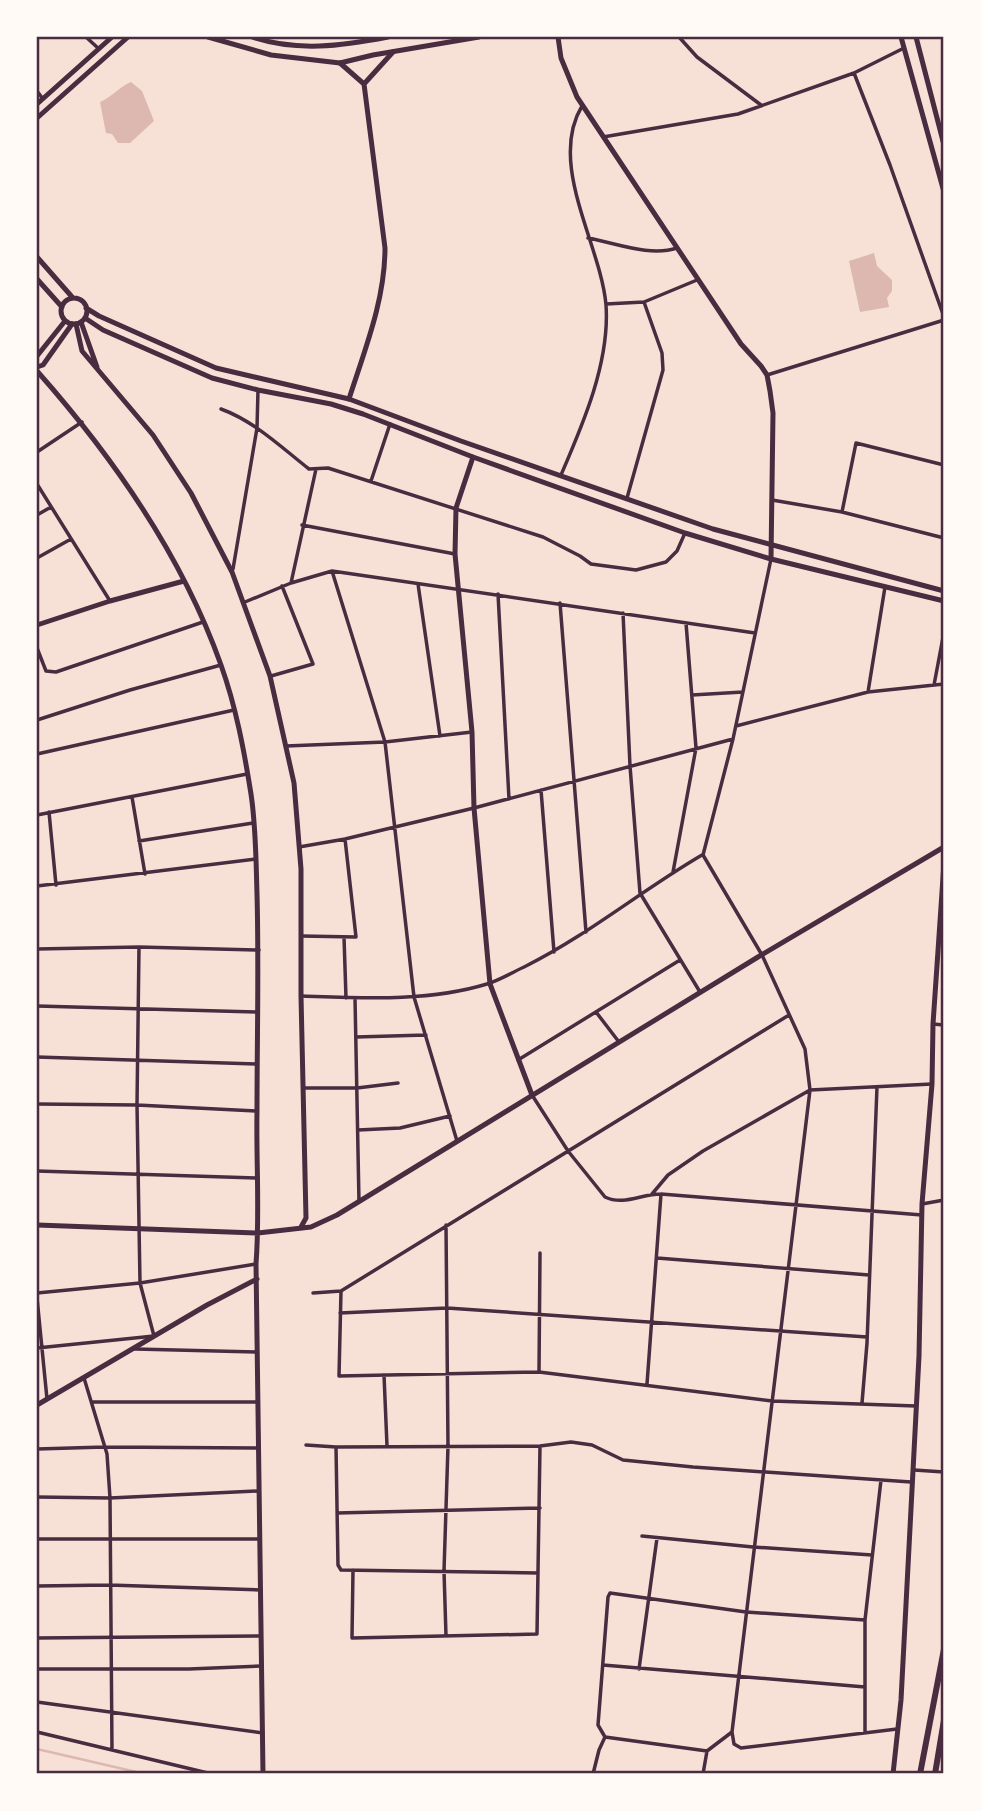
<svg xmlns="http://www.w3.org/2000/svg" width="981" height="1811" viewBox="0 0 981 1811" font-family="Montserrat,sans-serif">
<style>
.water{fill:#dcb8b0}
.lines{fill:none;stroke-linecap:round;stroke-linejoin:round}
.stream{stroke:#dcb8b0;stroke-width:2.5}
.minor{stroke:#4a2c40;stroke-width:3.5}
.tertiary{stroke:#4a2c40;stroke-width:5}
.secondary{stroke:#4a2c40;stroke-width:5}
.trunk{stroke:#4a2c40;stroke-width:6}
.neatline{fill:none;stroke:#4a2c40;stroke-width:2.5}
</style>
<rect width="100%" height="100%" fill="#f7e1d7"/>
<path class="water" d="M 131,82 L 142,91 L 154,121 L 130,143 L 118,143 L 112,134 L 106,133 L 100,102 C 112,97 119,87 131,82 Z
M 874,253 L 877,266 L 892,280 L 892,291 L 887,298 L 889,307 L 860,312 L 849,261 Z"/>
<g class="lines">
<path class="stream" d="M 37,1749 L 145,1774"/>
<path class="minor" d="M 86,37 L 99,49
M 679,37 L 697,57 L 761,105
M 854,73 L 890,165 L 944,317
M 37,91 L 43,99
M 603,137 L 738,114 L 854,73 L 904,48
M 588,238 C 616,243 650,257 677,248
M 606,304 L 644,302 L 697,280
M 767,375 L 944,320
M 221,409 C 254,421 281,447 309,469 L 328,468 L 543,537 L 580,556 L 591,564 L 636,570 L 666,562 L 677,551 L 685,533
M 37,452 L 82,422
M 561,475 C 583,424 610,362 606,305 C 601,245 547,164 582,106
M 371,481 L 390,424
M 37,484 L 110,601
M 627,498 L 663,370 L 662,353 L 644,302
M 772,500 L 842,512 L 944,538
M 842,512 L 856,443 L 944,465
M 37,515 L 51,507
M 302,525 L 455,554
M 37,558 L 71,539
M 771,559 L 733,739 L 703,855 L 762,955 L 805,1049 L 810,1090 L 732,1732 L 734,1744 L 741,1748 L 897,1729
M 233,569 L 257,428 L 258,390
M 332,571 L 385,742 L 414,997 L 457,1141
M 291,583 L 316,469
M 418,584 L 440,736
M 498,594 L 509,799
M 245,602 L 291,583 L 332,571 L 755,633
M 560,603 L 586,932
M 623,613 L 630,766 L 640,893 L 700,992
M 37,648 L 46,671 L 56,672 L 203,622
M 271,676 L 313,664 L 282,586
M 934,685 L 944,632
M 868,692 L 885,587
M 692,695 L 743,692
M 37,720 L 130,690 L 221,665
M 736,726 L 868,692 L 944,684
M 286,746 L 385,742 L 472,732
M 37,754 L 234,710
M 541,790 L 554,952
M 132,797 L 145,874
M 49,812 L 56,885
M 37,815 L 247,774
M 139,841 L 253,823
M 299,847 L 345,839 L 474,808 L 733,739
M 673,872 L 696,748 L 686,623
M 37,886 L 256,859
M 301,936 L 356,937 L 345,839
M 344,937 L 346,998
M 37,949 L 139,947 L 259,950
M 301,996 C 362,998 428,1002 487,984 C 500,980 513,972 526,966 C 588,935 642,890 702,855
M 355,998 L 359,1202
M 37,1006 L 258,1012
M 596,1012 L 619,1042
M 789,1015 L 341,1291 L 339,1376 L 539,1372 L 772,1401 L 916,1406
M 933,1024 L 944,1025
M 356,1037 L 426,1035
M 37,1057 L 256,1064
M 518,1060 L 680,960
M 303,1088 L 357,1088 L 398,1083
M 532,1095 L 568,1151 L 605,1197 C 624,1206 641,1194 661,1194 L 922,1215
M 37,1104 L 137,1105 L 256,1111
M 358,1130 L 400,1128 L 450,1116
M 37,1171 L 258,1178
M 652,1194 L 668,1175 L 703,1151 L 810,1090 L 932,1084
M 922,1204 L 944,1200
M 446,1225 L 448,1446 L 444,1571 L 446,1636
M 657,1258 L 869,1275
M 37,1293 L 140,1283 L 256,1264
M 313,1293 L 341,1291
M 37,1298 L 47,1399
M 340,1313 L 447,1308 L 867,1337
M 37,1348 L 154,1336 L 140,1283 L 137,1105 L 139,947
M 135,1349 L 257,1352
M 539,1372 L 540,1253
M 384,1375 L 387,1446
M 84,1378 L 107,1454 L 110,1498 L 112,1750
M 647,1384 L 661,1194
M 93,1402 L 258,1402
M 862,1403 L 867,1343 L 877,1087
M 306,1445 L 336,1447 L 540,1446 L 571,1442 L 592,1445 L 623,1460 L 693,1467 L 911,1482
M 336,1447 L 338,1565 L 341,1570 L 538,1573
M 37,1449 L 105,1447 L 259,1448
M 914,1470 L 944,1472
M 37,1497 L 110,1498 L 258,1491
M 337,1513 L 540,1508
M 642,1536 L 753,1547 L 872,1555
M 37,1539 L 259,1539
M 353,1570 L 352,1638 L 537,1634 L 540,1446
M 37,1586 L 109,1585 L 261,1590
M 37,1638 L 261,1636
M 603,1665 L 865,1687
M 37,1669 L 189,1669 L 262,1666
M 639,1669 L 657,1538
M 37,1702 L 263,1733
M 37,1732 L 212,1774
M 865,1733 L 865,1620 L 881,1480
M 605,1737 L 598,1725 L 608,1597 L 610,1593 L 746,1612 L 865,1620
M 605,1737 L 707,1751
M 593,1774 L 599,1750 L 605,1737
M 703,1774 L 707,1751 L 732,1732"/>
<path class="tertiary" d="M 558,37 L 561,58 L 577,97 L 741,344 L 761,366 L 767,375 L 770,391 L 773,413 L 771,559
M 340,63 L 364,84
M 364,84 L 393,52
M 81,322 L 97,367
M 76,324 L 82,351 L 153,435 L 191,493 L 232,572 L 270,676 L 294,783 L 301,869 L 301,996 L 306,1218 L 301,1227
M 37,356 L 65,321
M 37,367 L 43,365 L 72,324
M 37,371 C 114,458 182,555 221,665 C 236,707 244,750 251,794 C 256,827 256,861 257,894 C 259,966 257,1039 257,1111 C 256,1162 260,1213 256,1264 L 263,1774
M 349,399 C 365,349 385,300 385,248 L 364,84
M 473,457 L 456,508 L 455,554 L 472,732 L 474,808 L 490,984 L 532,1095
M 37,625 L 110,601 L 184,581
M 37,1225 L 258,1233 L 311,1227 L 337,1215 L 758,957 L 944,847
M 37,1405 L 207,1305 L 257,1279
M 893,1774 L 901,1700 L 919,1356 L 922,1204 L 932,1084 L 933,1024 L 944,863"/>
<path class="secondary" d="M 208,37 L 271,55 L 340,63 L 373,55 L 479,37
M 252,37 C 297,52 342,46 388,37
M 901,37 L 944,192
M 916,37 L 944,145
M 37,104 L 112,37
M 37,118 L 128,37
M 37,257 L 73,298
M 37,279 L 62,307
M61 311a13 13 0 1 1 26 0a13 13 0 1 1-26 0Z
M 86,308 L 99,316 L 216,368 L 349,399 L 461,441 L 713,529 L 944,591
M 85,318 L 103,330 L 212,378 L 258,390 L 331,404 L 363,414 L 473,457 L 685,533 L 771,559 L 944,601"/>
<path class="trunk" d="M 920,1774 L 944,1649
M 935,1774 L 944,1720"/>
</g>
<rect width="981" height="1811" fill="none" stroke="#fffaf5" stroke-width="77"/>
<rect x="38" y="38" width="904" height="1734" class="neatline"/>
</svg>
